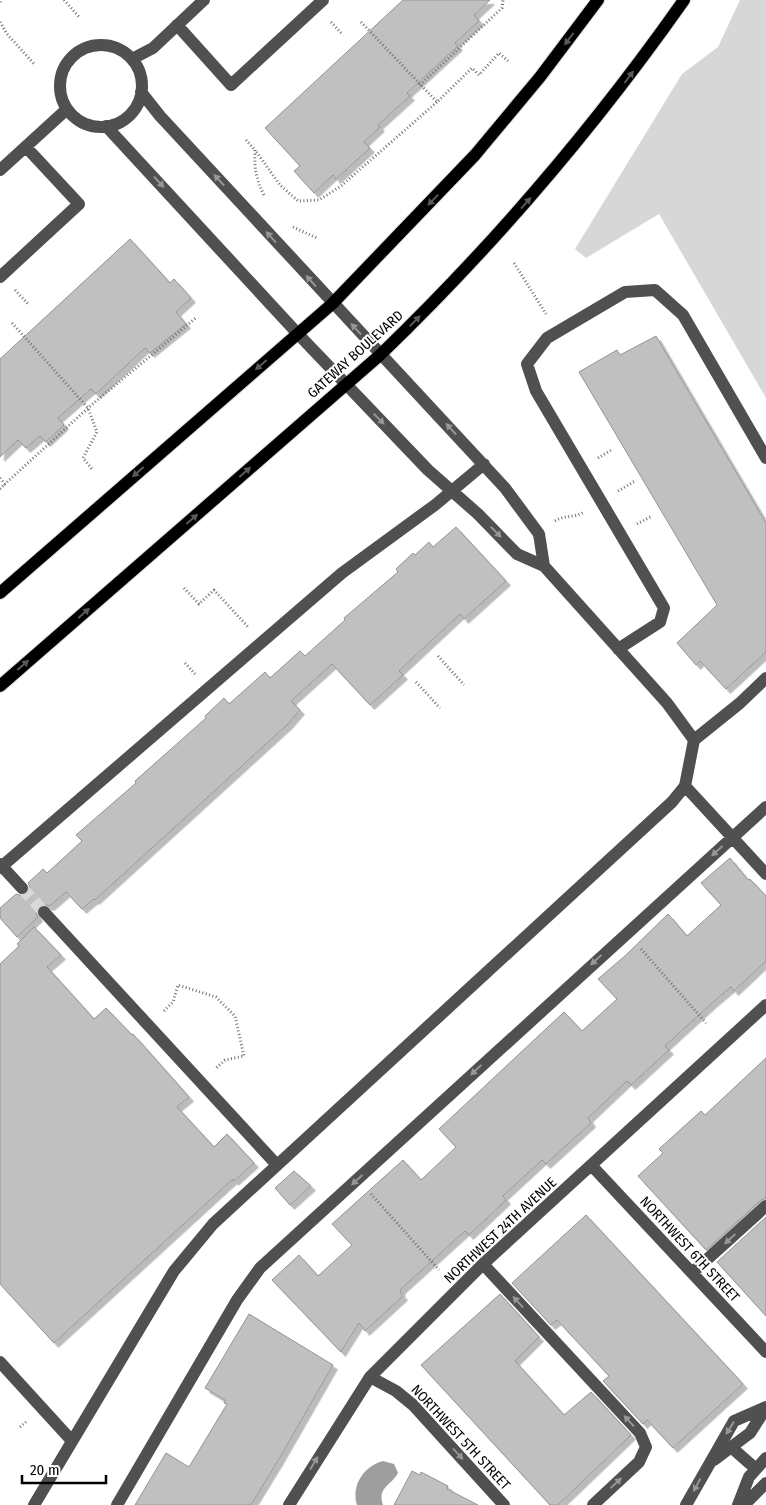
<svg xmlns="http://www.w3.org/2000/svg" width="766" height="1505" viewBox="0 0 766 1505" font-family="'Fira Sans Condensed',sans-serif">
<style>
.green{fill:#d7d7d7}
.water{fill:#9e9e9e}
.building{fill:#c0c0c0;stroke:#949494;filter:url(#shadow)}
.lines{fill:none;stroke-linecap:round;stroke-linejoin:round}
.minor-tunnel{stroke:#d9d9d9;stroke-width:12;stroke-dasharray:12 6;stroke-linecap:butt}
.major-casing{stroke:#dbdbdb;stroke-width:14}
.path{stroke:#727272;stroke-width:3;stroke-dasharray:1 2.5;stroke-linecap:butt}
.minor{stroke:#505050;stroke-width:12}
.major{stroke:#000;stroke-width:12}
.oneway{fill:#595959}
.oneway2{fill:#969696}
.labels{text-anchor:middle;stroke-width:4;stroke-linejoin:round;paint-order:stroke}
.street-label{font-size:14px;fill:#000;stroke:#fff}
</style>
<defs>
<filter id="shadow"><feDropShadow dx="4.5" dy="4.5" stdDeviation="0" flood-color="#0004"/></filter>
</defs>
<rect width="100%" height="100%" fill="#fff"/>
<path class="green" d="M 740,0 L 766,0 L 766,398 L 659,214 L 586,258 L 575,249 L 682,74 L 718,47 Z"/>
<path class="water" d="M 383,1461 L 394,1464 L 398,1473 C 391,1486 377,1487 383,1505 L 357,1505 C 351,1485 364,1466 383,1461 Z"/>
<path class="building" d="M 403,0 L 490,0 L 474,15 L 479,21 L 455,43 L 458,46 L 407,93 L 410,96 L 378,125 L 380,127 L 364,142 L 370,148 L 336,179 L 333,175 L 314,193 L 294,171 L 300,166 L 265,128 Z
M 130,239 L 170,283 L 174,279 L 191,298 L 176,312 L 186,324 L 150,353 L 145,348 L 96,394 L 91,389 L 58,418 L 64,425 L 46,442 L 40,436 L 26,448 L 18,440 L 0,457 L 0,359 Z
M 656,336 L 766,523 L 766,652 L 726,689 L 700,661 L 696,665 L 677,643 L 717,605 L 579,372 L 617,350 L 620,355 Z
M 456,527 L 506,581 L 464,619 L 460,614 L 399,671 L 403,675 L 370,705 L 332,664 L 291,701 L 300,710 L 288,724 L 95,900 L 94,899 L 82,909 L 66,892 L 50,906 L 43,904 L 38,906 L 36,913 L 38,917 L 17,937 L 0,918 L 0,908 L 16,894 L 23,896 L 28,894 L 30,887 L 28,883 L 43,869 L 47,873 L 82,841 L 76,835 L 136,783 L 135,781 L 206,718 L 205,716 L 224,698 L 229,704 L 265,672 L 270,678 L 300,651 L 305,656 L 345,620 L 344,618 L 398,572 L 396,569 L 413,553 L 415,555 L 429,542 L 433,547 Z
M 730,858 L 748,880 L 750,879 L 766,896 L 766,961 L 734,991 L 731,987 L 712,1003 L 665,1046 L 669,1050 L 631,1085 L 627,1081 L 588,1118 L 591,1123 L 546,1164 L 542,1160 L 503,1196 L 506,1200 L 469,1235 L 465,1231 L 401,1289 L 400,1292 L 403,1296 L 365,1331 L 359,1323 L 341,1352 L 272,1280 L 299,1255 L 318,1276 L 352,1245 L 332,1224 L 403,1160 L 421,1180 L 456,1147 L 439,1129 L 564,1012 L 582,1031 L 617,999 L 598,979 L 626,955 L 668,914 L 687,936 L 721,905 L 701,883 Z
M 34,927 L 61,955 L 47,967 L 94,1019 L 106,1008 L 132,1035 L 133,1034 L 189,1097 L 177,1107 L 214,1147 L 227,1134 L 254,1163 L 234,1181 L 233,1179 L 54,1343 L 0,1284 L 0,964 L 19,946 L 17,944 Z
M 766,1058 L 766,1198 L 761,1200 L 706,1250 L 638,1176 L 663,1153 L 659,1149 L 701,1111 L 705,1115 Z
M 294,1171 L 311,1186 L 290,1205 L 275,1188 Z
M 586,1215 L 743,1384 L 673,1448 L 647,1420 L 643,1424 L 603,1381 L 609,1376 L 557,1320 L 551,1325 L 512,1283 Z
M 766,1217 L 766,1316 L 717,1262 Z
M 500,1294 L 539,1337 L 515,1361 L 564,1415 L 591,1392 L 631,1435 L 558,1505 L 550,1505 L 421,1365 Z
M 249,1314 L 333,1365 L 278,1461 L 251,1505 L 135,1505 L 166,1453 L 189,1467 L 227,1404 L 224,1403 L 225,1400 L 205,1388 Z
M 412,1471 L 420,1475 L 421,1472 L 448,1486 L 447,1489 L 478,1505 L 394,1505 Z"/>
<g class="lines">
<path class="minor-tunnel" d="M 22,888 L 44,912"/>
<defs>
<path id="major" d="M 0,593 L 332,304 L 475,155 L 540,77 L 598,0
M 0,686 L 380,355 C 493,246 594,128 684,0"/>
</defs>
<use href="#major" class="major-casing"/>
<path class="path" d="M 64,0 L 80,18
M 0,2 L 1,0
M 0,22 L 7,34 L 35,65
M 331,22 L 342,34
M 361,22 L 437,102 L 472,68 L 479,75 L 499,53 L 508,61
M 420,85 L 502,8 L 503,0
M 246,140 L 255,150
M 264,195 C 256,179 254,168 255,150 L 280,185 L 298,201 L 319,200 L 341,186 L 437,102
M 293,227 L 317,238
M 514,263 L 546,314
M 15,290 L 28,304
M 12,323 L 88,408 L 97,432 L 83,458 L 92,469
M 598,458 L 613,449
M 0,478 L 5,484 L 88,408 L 197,317
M 0,489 L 5,484
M 618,491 L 635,481
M 555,521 C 564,515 574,518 584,512
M 637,524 L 652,516
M 184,588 L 199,604 L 214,590 L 249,628
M 438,656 L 464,685
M 185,663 L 195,674
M 416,682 L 440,708
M 641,949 L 706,1023
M 164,1011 L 173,1002 L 178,985 L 216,997 L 235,1016 L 244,1056 L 225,1060 L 215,1069
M 371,1194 L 439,1270
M 20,1427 L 27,1421"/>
<path class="minor" d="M 177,25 L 231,85 L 323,0
M60 86a41 41 0 1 1 82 0a41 41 0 1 1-82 0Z
M 132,59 L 153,48 L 204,0
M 141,92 L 160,116 L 505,488 L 539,534 L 544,566
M 106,126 L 298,334 L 428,470 L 478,514 L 517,554 L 544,566 L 667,703 L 694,740
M 0,170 L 67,109
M 0,277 L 79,204 L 26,147
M 618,649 L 660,622 L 664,608 L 536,391 L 527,364 L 547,338 L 625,292 L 655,290 L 683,315 L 766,458
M 685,786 L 766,874
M 0,864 L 22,888
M 0,868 L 342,573 L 435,505 L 484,464
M 44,912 L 277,1165
M 592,1166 L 766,1352
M 483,1264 L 640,1433 L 646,1447 L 639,1462 L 593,1505
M 692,1273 L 766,1206
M 0,1362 L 72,1441
M 370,1377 L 396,1391 L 413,1405 L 504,1505
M 731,1447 L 756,1469
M 714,1460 L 750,1433 L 766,1408
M 34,1505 L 174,1271 L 213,1224 L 672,802 L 685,786 L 694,740 L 740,703 L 766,678
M 117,1505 L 237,1300 L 260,1268 L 766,807
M 289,1505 L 370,1377 L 483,1264 L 766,1005
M 686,1505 L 734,1421 L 766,1407
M 738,1505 L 749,1477 L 766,1458
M 744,1505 L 766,1483"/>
<use href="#major" class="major"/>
</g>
<defs><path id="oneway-solid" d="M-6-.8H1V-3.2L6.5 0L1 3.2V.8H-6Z" transform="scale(1.25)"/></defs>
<g class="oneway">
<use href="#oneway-solid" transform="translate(569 39) rotate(127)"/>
<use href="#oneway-solid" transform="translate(629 77) rotate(-53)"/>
<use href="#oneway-solid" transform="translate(433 200) rotate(134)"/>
<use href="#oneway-solid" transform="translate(526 203) rotate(-48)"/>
<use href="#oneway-solid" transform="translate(415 321) rotate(-45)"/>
<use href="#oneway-solid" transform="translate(261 365) rotate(139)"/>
<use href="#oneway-solid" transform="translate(138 472) rotate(139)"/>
<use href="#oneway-solid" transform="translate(245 472) rotate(-41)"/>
<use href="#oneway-solid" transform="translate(192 519) rotate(-41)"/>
<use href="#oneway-solid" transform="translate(84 613) rotate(-41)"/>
<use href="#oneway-solid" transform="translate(23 665) rotate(-41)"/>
</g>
<g class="oneway2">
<use href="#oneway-solid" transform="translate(219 180) rotate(-133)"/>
<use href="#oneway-solid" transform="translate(159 182) rotate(47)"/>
<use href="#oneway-solid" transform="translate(271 237) rotate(-132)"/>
<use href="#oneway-solid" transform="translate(311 281) rotate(-132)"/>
<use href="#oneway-solid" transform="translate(356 329) rotate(-133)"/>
<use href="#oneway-solid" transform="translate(379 419) rotate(45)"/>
<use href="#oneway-solid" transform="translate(451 429) rotate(-133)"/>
<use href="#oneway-solid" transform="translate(496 532) rotate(45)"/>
<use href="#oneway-solid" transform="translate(717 851) rotate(138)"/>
<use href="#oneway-solid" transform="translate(596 960) rotate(137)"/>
<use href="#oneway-solid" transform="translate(476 1070) rotate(137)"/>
<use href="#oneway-solid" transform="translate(357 1180) rotate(138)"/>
<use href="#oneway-solid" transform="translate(730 1239) rotate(137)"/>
<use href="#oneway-solid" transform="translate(518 1302) rotate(-133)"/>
<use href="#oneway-solid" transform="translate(629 1421) rotate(-133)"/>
<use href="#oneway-solid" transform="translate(730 1428) rotate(122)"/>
<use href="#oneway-solid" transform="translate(458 1454) rotate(48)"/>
<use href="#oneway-solid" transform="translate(314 1463) rotate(-59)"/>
<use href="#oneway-solid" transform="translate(616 1483) rotate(-43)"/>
<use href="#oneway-solid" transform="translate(697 1485) rotate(118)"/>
</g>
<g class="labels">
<g class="street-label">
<text transform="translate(355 354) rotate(-42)" y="5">GATEWAY BOULEVARD</text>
<text transform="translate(500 1230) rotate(-43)" y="5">NORTHWEST 24TH AVENUE</text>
<text transform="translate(690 1249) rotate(47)" y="5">NORTHWEST 6TH STREET</text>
<text transform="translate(461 1437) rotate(47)" y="5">NORTHWEST 5TH STREET</text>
</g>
</g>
<path d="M22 1475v8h84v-8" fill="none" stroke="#000000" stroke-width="2.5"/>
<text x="30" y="1475" font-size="15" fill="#000000" stroke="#ffffff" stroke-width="4" paint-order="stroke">20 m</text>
</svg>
